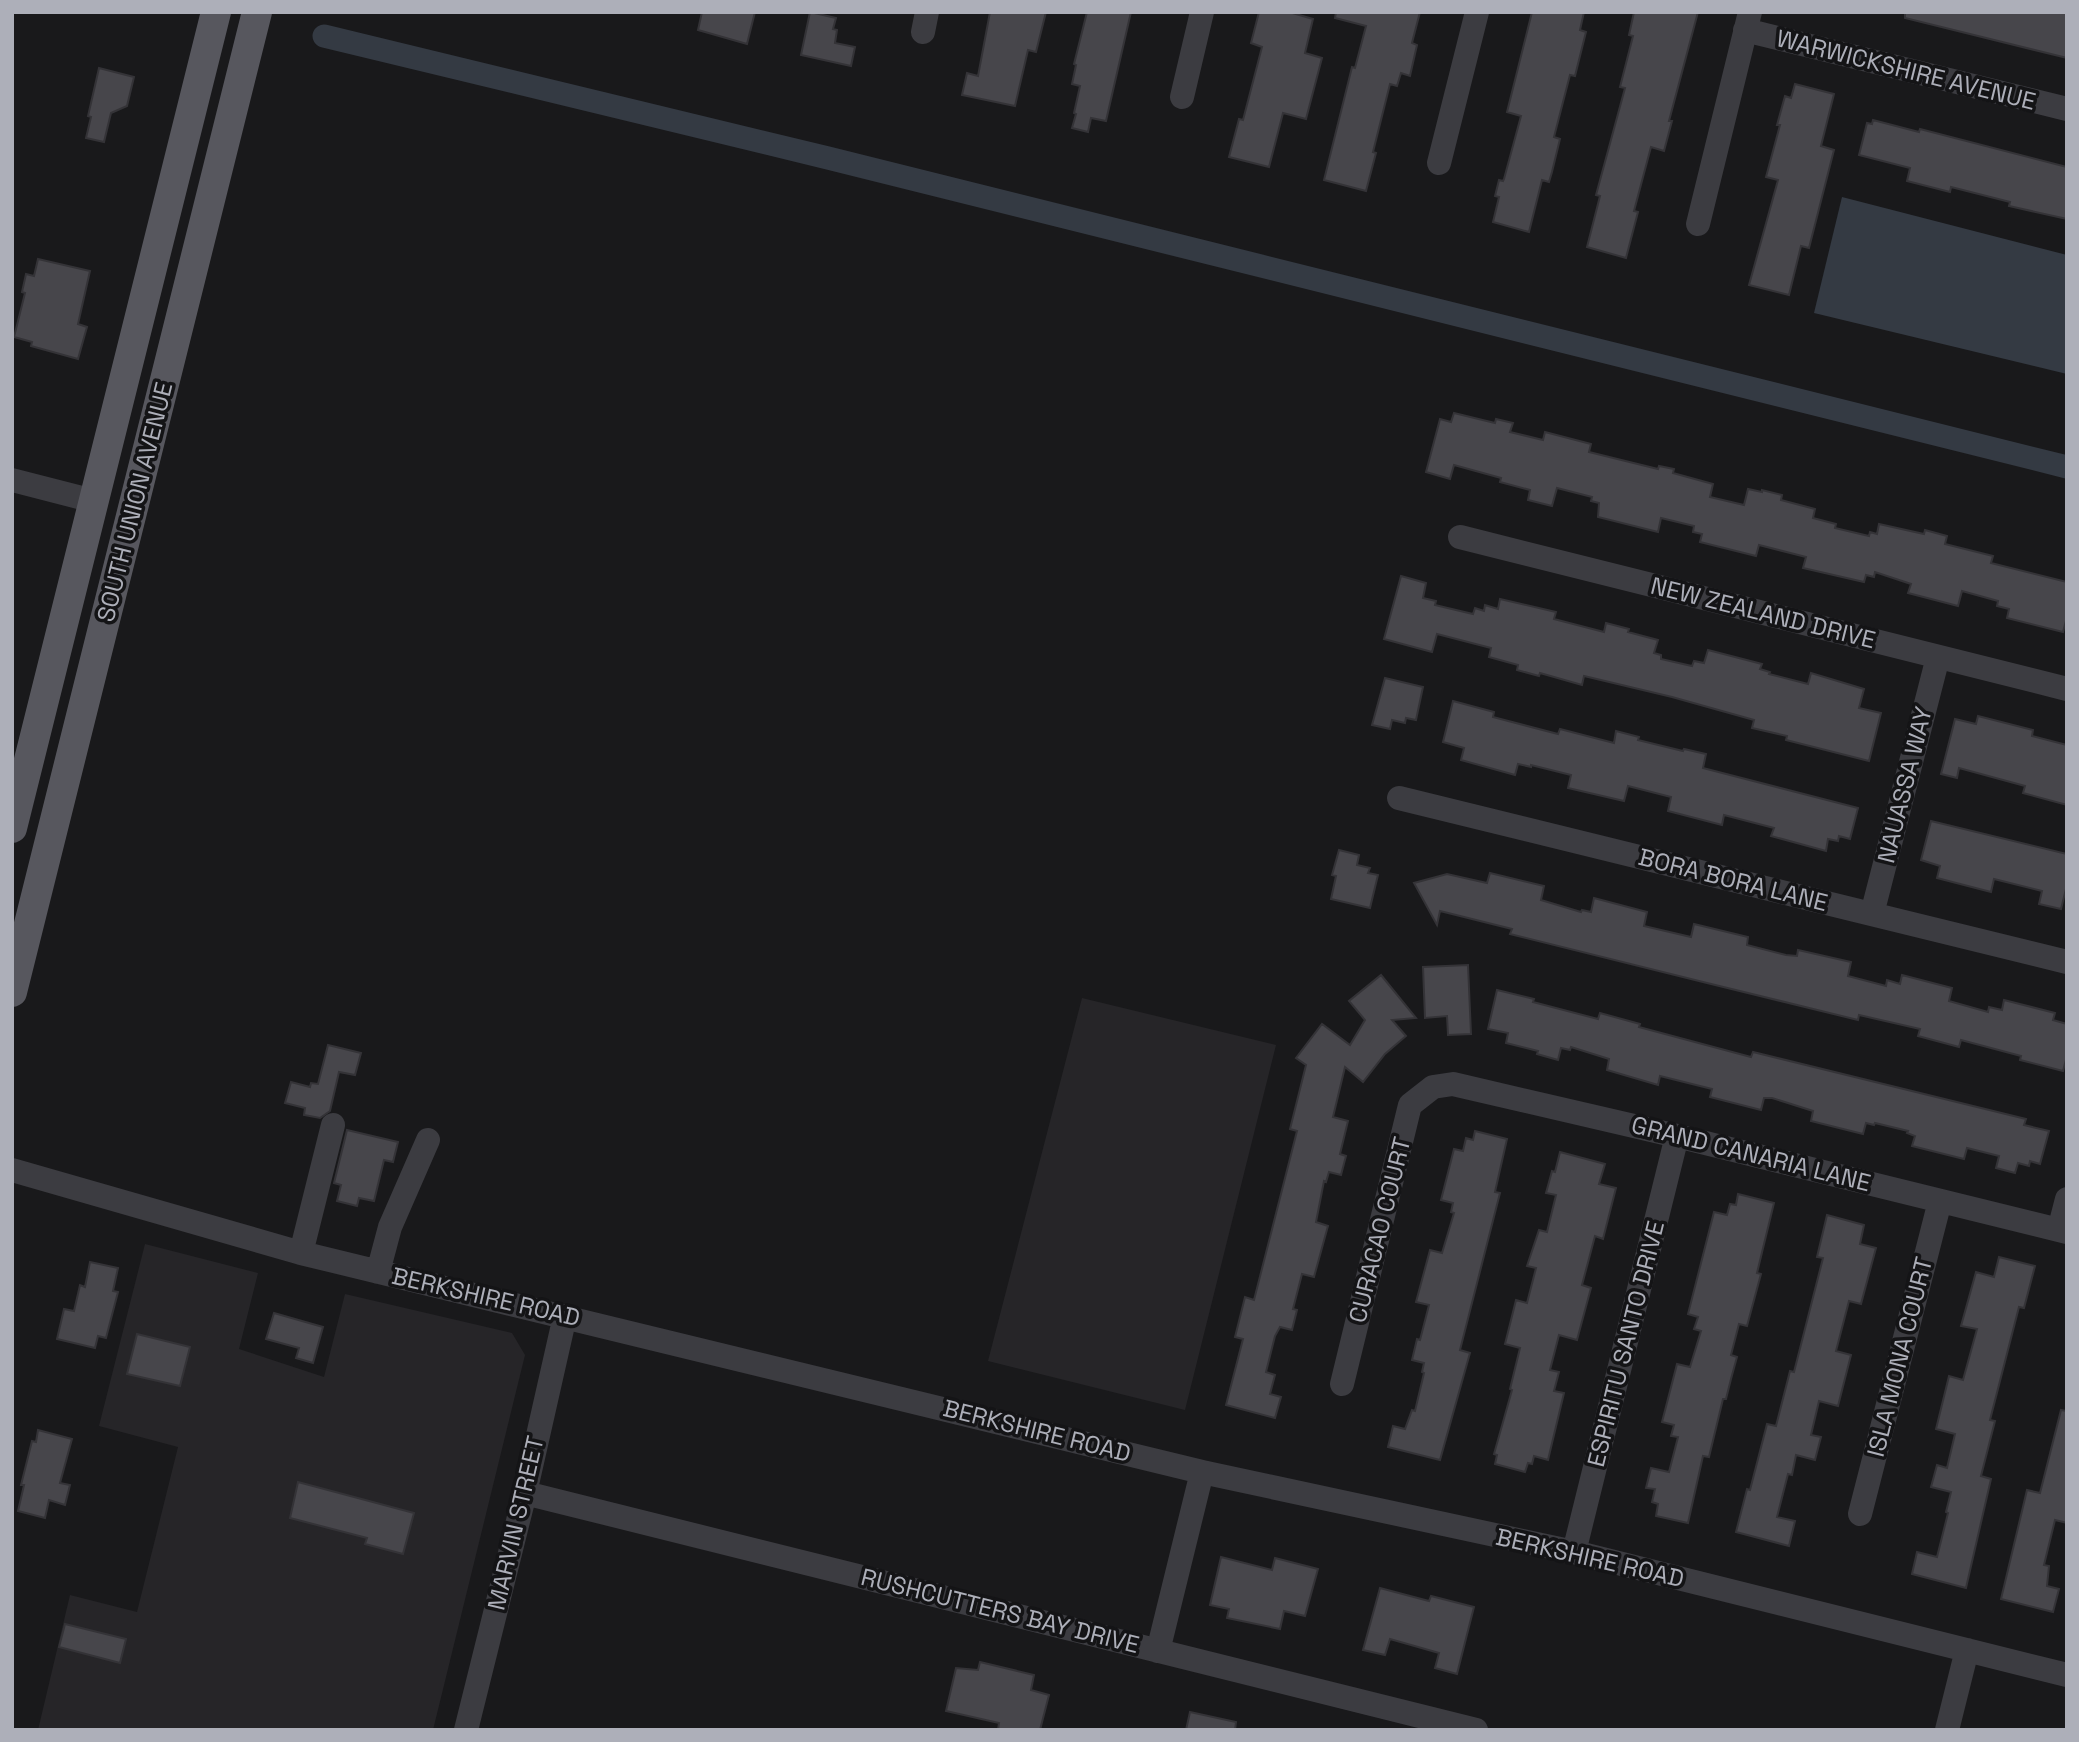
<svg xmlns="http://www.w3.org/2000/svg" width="2079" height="1742" viewBox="0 0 2079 1742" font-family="'Space Grotesk',sans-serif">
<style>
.built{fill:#262528}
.water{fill:#343a43}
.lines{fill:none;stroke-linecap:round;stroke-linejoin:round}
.canal{stroke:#343a43;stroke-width:23}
.building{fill:#47464b;stroke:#343337;stroke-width:2}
.minor{stroke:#3c3c41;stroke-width:24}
.major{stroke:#57575e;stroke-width:30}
.labels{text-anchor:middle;stroke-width:7;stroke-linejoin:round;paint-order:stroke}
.street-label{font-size:24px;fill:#adafb9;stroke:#141416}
</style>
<rect width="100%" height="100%" fill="#19191b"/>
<path class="built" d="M 1082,998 L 1276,1045 L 1185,1410 L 988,1361 Z
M 145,1244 L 258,1273 L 239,1349 L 324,1377 L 345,1294 L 512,1333 L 525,1355 L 433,1730 L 38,1730 L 70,1595 L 137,1612 L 178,1447 L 99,1426 Z"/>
<path class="water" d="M 1842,197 L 2067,255 L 2067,374 L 1814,313 Z"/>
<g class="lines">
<path class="canal" d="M 324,36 L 828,158 L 2067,467"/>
</g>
<path class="building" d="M 702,12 L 755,12 L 747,44 L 698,30 Z
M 810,12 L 836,18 L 833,29 L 837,30 L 835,43 L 855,47 L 851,66 L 801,55 Z
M 990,12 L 1046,12 L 1036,52 L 1028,50 L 1015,106 L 962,95 L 967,73 L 978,76 Z
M 1087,12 L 1131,12 L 1106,121 L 1091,118 L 1088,132 L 1072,128 L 1076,114 L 1074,113 L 1080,86 L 1072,84 L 1076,65 L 1074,64 Z
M 1259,12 L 1289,12 L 1313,19 L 1305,53 L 1322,58 L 1306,119 L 1283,113 L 1269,167 L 1229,157 L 1239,119 L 1243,120 L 1262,47 L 1251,43 Z
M 1336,12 L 1420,12 L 1412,43 L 1417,45 L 1410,76 L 1401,73 L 1397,86 L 1390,84 L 1373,152 L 1376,153 L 1366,191 L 1324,180 L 1352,67 L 1355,68 L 1366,26 L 1335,18 Z
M 1532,12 L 1584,12 L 1580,30 L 1586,32 L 1575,76 L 1570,75 L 1554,137 L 1560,139 L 1552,172 L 1549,182 L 1542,180 L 1529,232 L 1493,222 L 1499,197 L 1495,196 L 1499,180 L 1503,181 L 1504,179 L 1521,116 L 1507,112 Z
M 1634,12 L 1698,12 L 1669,121 L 1672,121 L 1664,151 L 1651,147 L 1634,211 L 1638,212 L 1626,258 L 1587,247 L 1600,196 L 1596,195 L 1625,88 L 1620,87 L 1633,36 L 1629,35 Z
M 1905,12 L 2067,12 L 2067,58 L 1905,18 Z
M 99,68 L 134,77 L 127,106 L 111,113 L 104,142 L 86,138 L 91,117 L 88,116 Z
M 1795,84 L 1834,94 L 1821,146 L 1834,150 L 1809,248 L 1801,246 L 1789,295 L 1749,285 L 1778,180 L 1766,177 L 1780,125 L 1777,125 L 1785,96 L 1791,98 Z
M 1873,120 L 1919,132 L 1920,129 L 2067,167 L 2067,219 L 2009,206 L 2010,202 L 1951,187 L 1950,192 L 1907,181 L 1910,168 L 1859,155 L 1867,123 L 1872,124 Z
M 38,259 L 90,271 L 78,324 L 87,327 L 78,359 L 31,346 L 32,342 L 14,337 L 25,293 L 22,292 L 26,274 L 34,276 Z
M 1454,413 L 1495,423 L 1496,419 L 1513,423 L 1510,432 L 1543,440 L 1545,432 L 1591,444 L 1589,452 L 1658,469 L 1659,466 L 1674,469 L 1673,473 L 1713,484 L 1710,497 L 1744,505 L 1748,489 L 1762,492 L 1762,490 L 1782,495 L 1781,500 L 1815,509 L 1813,518 L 1836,524 L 1835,528 L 1869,536 L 1870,532 L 1877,534 L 1879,524 L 1924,534 L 1925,530 L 1947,536 L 1945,544 L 1993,556 L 1991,563 L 2067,582 L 2067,617 L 2063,632 L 2007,618 L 2009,609 L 1997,606 L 1998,601 L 1962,591 L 1958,606 L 1908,593 L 1911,584 L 1875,572 L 1874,577 L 1866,575 L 1864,582 L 1803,568 L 1806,557 L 1759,545 L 1756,556 L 1700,542 L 1702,534 L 1693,532 L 1694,526 L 1661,518 L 1658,532 L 1598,517 L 1599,503 L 1591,501 L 1592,497 L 1557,488 L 1552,506 L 1528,500 L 1530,490 L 1500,482 L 1501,478 L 1454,465 L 1450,479 L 1426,472 L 1440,419 L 1451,422 Z
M 1401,576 L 1426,583 L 1423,598 L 1436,601 L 1435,605 L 1473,614 L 1475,608 L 1484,611 L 1485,605 L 1498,609 L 1500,599 L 1556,612 L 1554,619 L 1604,632 L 1606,623 L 1629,629 L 1628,632 L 1658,640 L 1654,653 L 1661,655 L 1661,659 L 1692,666 L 1694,661 L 1704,663 L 1708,650 L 1762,664 L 1760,669 L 1770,672 L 1769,674 L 1808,684 L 1811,673 L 1864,689 L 1859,708 L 1881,713 L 1869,761 L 1786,740 L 1787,736 L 1752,728 L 1754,720 L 1672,697 L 1584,676 L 1582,685 L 1540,673 L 1539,676 L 1517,670 L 1518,665 L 1489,657 L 1491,648 L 1437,634 L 1432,652 L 1384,639 Z
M 1385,678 L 1423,687 L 1416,720 L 1406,718 L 1405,723 L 1392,720 L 1390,729 L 1372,725 Z
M 1453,701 L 1494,712 L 1493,717 L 1558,734 L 1560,729 L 1614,743 L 1616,731 L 1639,737 L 1638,740 L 1683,751 L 1684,749 L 1706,754 L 1703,768 L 1858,808 L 1850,839 L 1839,836 L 1838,841 L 1828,839 L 1826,851 L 1771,836 L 1774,828 L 1724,815 L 1722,825 L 1668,811 L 1671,797 L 1628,786 L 1624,801 L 1568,788 L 1571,775 L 1531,765 L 1531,767 L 1518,764 L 1515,775 L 1461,760 L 1464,748 L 1443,742 Z
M 1978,716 L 2033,730 L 2032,736 L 2067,745 L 2067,805 L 2023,793 L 2025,786 L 1959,768 L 1957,778 L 1941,774 L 1955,719 L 1976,724 Z
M 1931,821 L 2067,854 L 2067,885 L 2061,909 L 2039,904 L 2042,891 L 1994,879 L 1991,892 L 1937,878 L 1940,866 L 1921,860 Z
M 1339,850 L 1359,855 L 1357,865 L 1370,868 L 1368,873 L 1378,875 L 1370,908 L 1331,899 L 1336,876 L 1332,875 Z
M 1490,873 L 1544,886 L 1541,900 L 1581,912 L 1582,910 L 1591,912 L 1594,898 L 1647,912 L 1644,926 L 1691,937 L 1694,924 L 1748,937 L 1747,945 L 1786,955 L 1797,956 L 1798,950 L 1851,962 L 1848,976 L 1886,986 L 1887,980 L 1900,984 L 1902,975 L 1952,988 L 1949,1001 L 1988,1012 L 1989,1007 L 2002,1010 L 2004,1000 L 2055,1013 L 2053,1020 L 2067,1024 L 2067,1056 L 2063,1071 L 2020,1060 L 2021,1056 L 1961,1040 L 1959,1047 L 1918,1036 L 1920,1029 L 1859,1015 L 1858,1020 L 1707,983 L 1510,934 L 1512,929 L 1440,911 L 1437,925 L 1414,883 L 1447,874 L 1487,883 Z
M 1468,965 L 1471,1034 L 1448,1035 L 1447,1016 L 1425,1018 L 1423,967 Z
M 1381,975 L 1416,1018 L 1392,1020 L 1406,1036 L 1385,1054 L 1363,1082 L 1345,1067 L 1333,1117 L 1348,1121 L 1340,1154 L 1346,1156 L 1341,1175 L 1329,1172 L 1326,1182 L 1324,1181 L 1316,1222 L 1328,1226 L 1314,1277 L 1302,1274 L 1293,1309 L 1297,1310 L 1292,1330 L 1280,1327 L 1275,1336 L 1266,1372 L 1275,1375 L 1270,1394 L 1281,1397 L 1275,1418 L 1226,1405 L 1243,1339 L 1235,1337 L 1245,1297 L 1254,1300 L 1297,1131 L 1290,1129 L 1306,1065 L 1296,1058 L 1322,1024 L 1350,1045 L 1365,1020 L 1349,1001 Z
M 1497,990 L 1534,999 L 1533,1002 L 1598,1019 L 1600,1013 L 1640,1024 L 1639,1027 L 1751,1057 L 1753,1052 L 2026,1119 L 2024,1125 L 2049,1131 L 2040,1164 L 2030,1161 L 2029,1166 L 2018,1163 L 2015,1173 L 1996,1168 L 1999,1156 L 1967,1148 L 1964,1159 L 1912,1146 L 1915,1136 L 1907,1133 L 1908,1131 L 1875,1123 L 1874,1125 L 1866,1123 L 1863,1134 L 1811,1121 L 1813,1111 L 1772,1098 L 1764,1098 L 1761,1110 L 1710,1097 L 1712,1089 L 1660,1076 L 1658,1085 L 1607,1070 L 1609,1059 L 1571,1047 L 1570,1050 L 1561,1048 L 1558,1060 L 1537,1054 L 1538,1051 L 1506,1043 L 1508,1033 L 1488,1029 Z
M 328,1045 L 361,1053 L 355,1075 L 339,1072 L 330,1111 L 320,1118 L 304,1115 L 305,1108 L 285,1103 L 291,1082 L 310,1087 L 311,1083 L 318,1084 Z
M 347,1130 L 398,1142 L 393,1162 L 384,1160 L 374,1201 L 359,1198 L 357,1206 L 337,1201 L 341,1185 L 334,1183 Z
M 1475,1131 L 1507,1139 L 1495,1192 L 1500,1193 L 1460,1350 L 1470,1353 L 1440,1460 L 1388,1447 L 1393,1426 L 1405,1429 L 1412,1410 L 1415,1411 L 1424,1373 L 1422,1372 L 1424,1363 L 1412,1360 L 1417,1339 L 1420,1340 L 1429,1305 L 1416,1302 L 1430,1250 L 1442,1253 L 1454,1213 L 1451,1212 L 1453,1203 L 1441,1200 L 1454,1149 L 1463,1151 L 1466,1138 L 1473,1140 Z
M 1560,1152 L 1605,1164 L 1599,1184 L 1616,1188 L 1603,1239 L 1595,1236 L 1582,1285 L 1591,1288 L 1577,1340 L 1559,1335 L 1550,1370 L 1559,1372 L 1554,1391 L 1564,1393 L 1548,1460 L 1534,1456 L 1532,1464 L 1528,1463 L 1525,1472 L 1495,1464 L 1497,1455 L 1494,1454 L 1512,1390 L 1510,1389 L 1520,1348 L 1505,1344 L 1516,1300 L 1527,1303 L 1536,1268 L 1527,1266 L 1539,1230 L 1547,1232 L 1556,1195 L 1546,1193 L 1552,1171 L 1555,1172 Z
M 1738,1194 L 1774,1203 L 1757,1273 L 1761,1274 L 1747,1326 L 1739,1324 L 1731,1355 L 1737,1357 L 1731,1379 L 1726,1399 L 1723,1399 L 1709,1457 L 1703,1456 L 1688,1523 L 1656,1516 L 1658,1504 L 1652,1502 L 1655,1489 L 1646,1488 L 1651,1468 L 1669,1472 L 1678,1437 L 1671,1436 L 1674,1425 L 1662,1422 L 1677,1364 L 1690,1367 L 1701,1331 L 1694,1329 L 1698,1317 L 1688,1314 L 1714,1212 L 1727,1215 L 1730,1204 L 1736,1205 Z
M 1827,1215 L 1864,1225 L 1860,1244 L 1876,1248 L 1861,1304 L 1849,1301 L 1836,1351 L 1851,1355 L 1838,1406 L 1819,1401 L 1811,1435 L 1821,1437 L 1815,1460 L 1796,1455 L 1792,1475 L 1788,1474 L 1777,1517 L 1795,1521 L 1789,1546 L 1736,1532 L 1747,1489 L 1750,1490 L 1767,1424 L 1776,1426 L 1790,1371 L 1794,1372 L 1823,1258 L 1817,1257 Z
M 1999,1257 L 2035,1266 L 2024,1308 L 2019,1307 L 1990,1420 L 1995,1421 L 1981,1476 L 1991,1479 L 1966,1588 L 1912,1574 L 1917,1552 L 1937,1557 L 1948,1513 L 1946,1512 L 1951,1492 L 1931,1487 L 1937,1465 L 1947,1468 L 1955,1434 L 1936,1429 L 1949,1376 L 1963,1380 L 1977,1329 L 1961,1326 L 1976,1272 L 1994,1277 Z
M 90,1262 L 118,1268 L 113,1291 L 118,1292 L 106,1338 L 98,1336 L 95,1348 L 57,1339 L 64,1309 L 74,1311 L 80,1285 L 85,1287 Z
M 274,1313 L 323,1327 L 313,1363 L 296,1358 L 299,1348 L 266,1339 Z
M 137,1334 L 190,1347 L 180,1386 L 127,1374 Z
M 2061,1410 L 2067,1411 L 2067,1523 L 2055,1520 L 2044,1565 L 2049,1566 L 2047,1586 L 2059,1589 L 2053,1612 L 2001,1599 L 2027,1490 L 2040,1493 Z
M 38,1430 L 72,1439 L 60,1483 L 70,1485 L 65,1505 L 49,1500 L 45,1518 L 18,1511 L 24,1485 L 21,1485 L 32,1441 L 36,1442 Z
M 298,1482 L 414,1513 L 403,1554 L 365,1544 L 367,1538 L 290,1518 Z
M 1221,1557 L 1272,1570 L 1275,1558 L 1318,1569 L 1305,1616 L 1284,1611 L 1280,1629 L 1227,1618 L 1229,1609 L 1210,1605 Z
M 1380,1588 L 1429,1601 L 1431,1596 L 1474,1607 L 1457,1674 L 1435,1668 L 1439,1653 L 1390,1639 L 1385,1655 L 1363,1650 Z
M 65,1624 L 126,1639 L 120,1663 L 59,1647 Z
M 980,1662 L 1034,1675 L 1031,1690 L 1049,1695 L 1040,1730 L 998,1730 L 999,1723 L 946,1711 L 956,1668 L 978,1670 Z
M 1190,1712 L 1236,1722 L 1235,1730 L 1186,1730 Z"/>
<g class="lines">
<path class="minor" d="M 1745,30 L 2067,109
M 923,32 L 927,12
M 1182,97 L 1202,12
M 1439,163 L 1477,12
M 1698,224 L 1750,12
M 12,480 L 94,501
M 1460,537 L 2067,689
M 1399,798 L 2067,962
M 1872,914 L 1938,657
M 12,1170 L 301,1253 L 1202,1472 L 1574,1552 L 2067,1675
M 2059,1230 L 2067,1199
M 301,1253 L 333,1125
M 378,1272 L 390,1227 L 428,1140
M 1342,1384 L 1410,1105 L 1433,1087 L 1453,1084 L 1677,1136 L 2067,1232
M 525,1493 L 1476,1730
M 1860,1514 L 1940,1201
M 1574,1552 L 1677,1136
M 1158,1651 L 1202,1472
M 466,1730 L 525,1493 L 565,1316
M 1947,1730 L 1967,1650"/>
<path class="major" d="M 12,828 L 216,12
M 12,992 L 257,12"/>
</g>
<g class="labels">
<g class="street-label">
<text transform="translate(1906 70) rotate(14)" y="8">WARWICKSHIRE AVENUE</text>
<text transform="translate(135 502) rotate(-76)" y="8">SOUTH UNION AVENUE</text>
<text transform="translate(1763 613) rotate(14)" y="8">NEW ZEALAND DRIVE</text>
<text transform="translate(1905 785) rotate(-76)" y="8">NAUASSA WAY</text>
<text transform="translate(1733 880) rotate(14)" y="8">BORA BORA LANE</text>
<text transform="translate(1751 1154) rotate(14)" y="8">GRAND CANARIA LANE</text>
<text transform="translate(1380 1230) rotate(-76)" y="8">CURACAO COURT</text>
<text transform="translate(486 1297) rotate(13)" y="8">BERKSHIRE ROAD</text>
<text transform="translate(1626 1344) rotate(-76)" y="8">ESPIRITU SANTO DRIVE</text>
<text transform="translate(1900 1357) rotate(-76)" y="8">ISLA MONA COURT</text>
<text transform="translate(1037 1431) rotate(14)" y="8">BERKSHIRE ROAD</text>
<text transform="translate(516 1523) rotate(-77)" y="8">MARVIN STREET</text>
<text transform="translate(1590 1558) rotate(13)" y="8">BERKSHIRE ROAD</text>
<text transform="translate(1000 1611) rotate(14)" y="8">RUSHCUTTERS BAY DRIVE</text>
</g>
</g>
<rect width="2079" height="1742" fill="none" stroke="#adafb9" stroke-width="28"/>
</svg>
